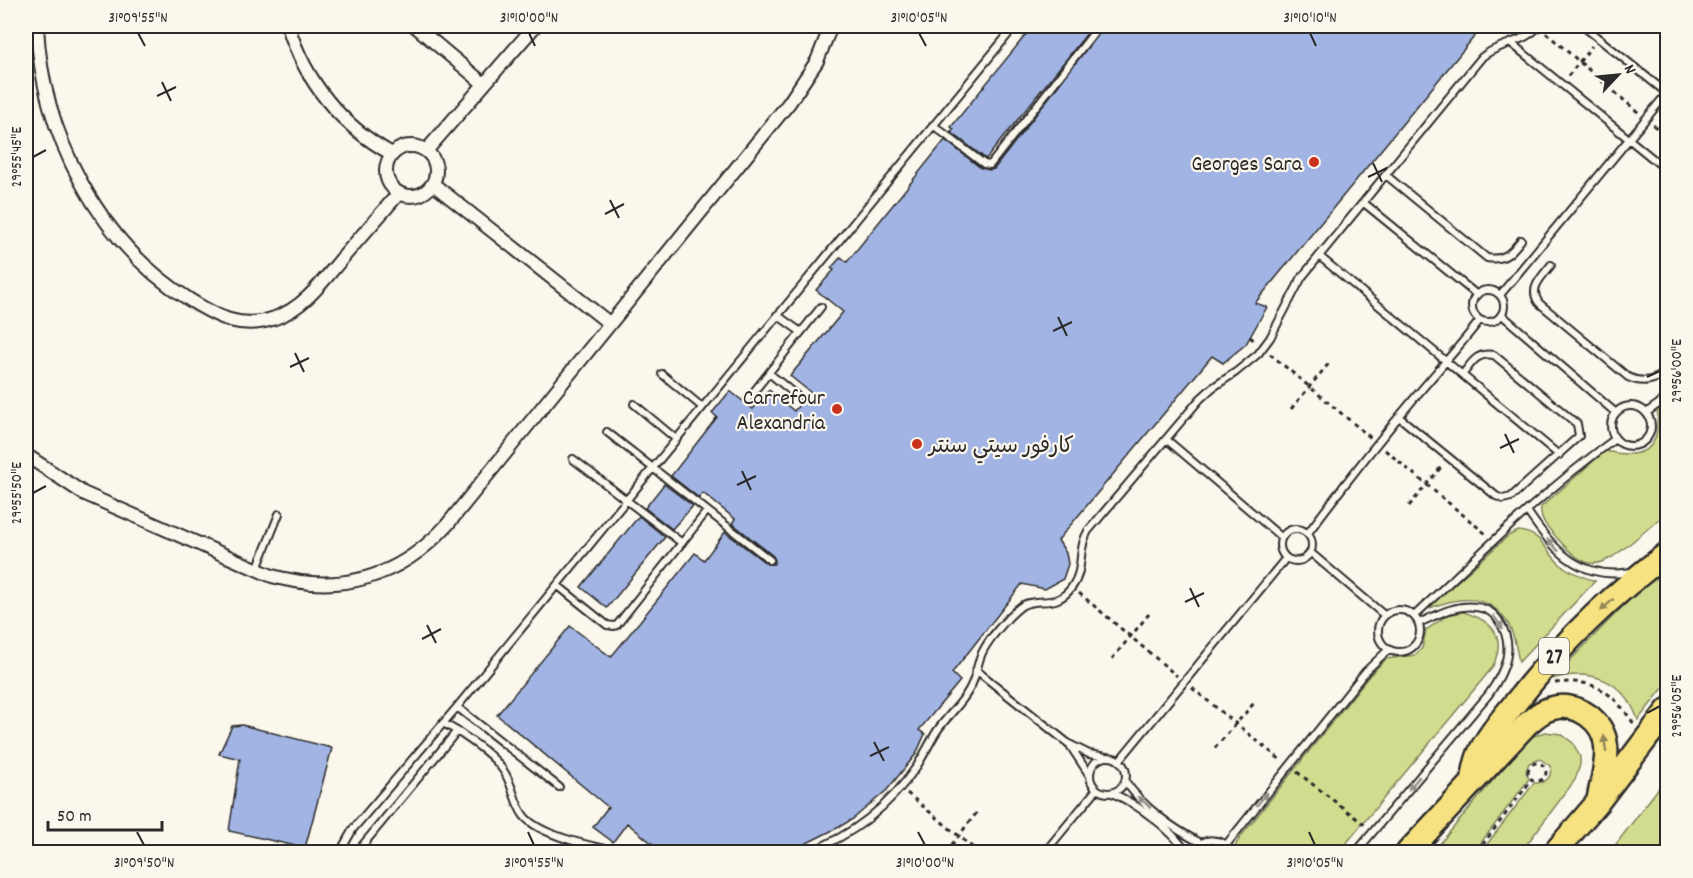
<svg xmlns="http://www.w3.org/2000/svg" width="1693" height="878" viewBox="0 0 1693 878" font-family="Dekko,'Playpen Sans Arabic',sans-serif">
<style>
.green{fill:#d1dc8e;stroke:#7e845c;stroke-width:1.5}
.building{fill:#a1b4e3;stroke:#2b2b2b;stroke-width:1.5}
.lines{fill:none;stroke-linecap:round;stroke-linejoin:round}
.service-casing{stroke:#2b2b2b;stroke-width:10}
.minor-casing{stroke:#2b2b2b;stroke-width:16}
.motorway-casing{stroke:#2b2b2b;stroke-width:27}
.path{stroke:#2b2b2b;stroke-width:3;stroke-dasharray:4.5 4.5;stroke-linecap:butt}
.service{stroke:#fbf7ec;stroke-width:6}
.minor{stroke:#fbf7ec;stroke-width:12}
.motorway{stroke:#f7e281;stroke-width:22}
.oneway{fill:#93918c}
.oneway2{fill:#918656}
.ticks{fill:none;stroke:#2b2b2b;stroke-width:2}
.poi-dot{fill:#c8321e;stroke:#fbf7ec;stroke-width:2}
.labels{text-anchor:middle;stroke-width:4.5;stroke-linejoin:round;paint-order:stroke}
.shield{fill:#fbf7ec;stroke:#696865;stroke-width:1.5}
.shield-label{font-size:21px;font-weight:bold;fill:#2b2b2b}
.poi-label{font-size:22px;fill:#2b2b2b;stroke:#fbf7ec;text-anchor:end}
.neatline{fill:none;stroke:#2b2b2b;stroke-width:2}
.ticks-label{font-size:15px;text-anchor:middle;fill:#2b2b2b}
</style>
<rect width="100%" height="100%" fill="#fbf7ec"/>
<filter id="ink" filterUnits="userSpaceOnUse"><feTurbulence type="fractalNoise" baseFrequency=".0167" numOctaves="2"/><feDisplacementMap in="SourceGraphic" scale="12" xChannelSelector="R" yChannelSelector="G"/><feConvolveMatrix kernelMatrix="1 2 1 2 8 2 1 2 1" color-interpolation-filters="sRGB"/></filter>
<g filter="url(#ink)">
<path class="green" d="M 1667,403 L 1667,512 C 1656,522 1644,532 1632,542 C 1599,570 1587,572 1558,539 C 1549,529 1539,520 1541,507 L 1605,451 C 1623,455 1650,459 1656,435 C 1658,428 1657,418 1658,410 Z
M 1518,531 C 1543,533 1545,551 1561,565 C 1572,573 1583,577 1595,581 L 1519,662 C 1516,648 1514,630 1504,618 C 1485,591 1453,599 1427,609 L 1508,536 Z
M 1667,567 L 1667,683 L 1638,720 C 1624,680 1592,668 1552,679 L 1627,602 Z
M 1463,612 C 1494,621 1507,637 1492,668 L 1339,852 L 1236,852 L 1236,844 L 1242,835 L 1369,676 L 1386,659 L 1415,655 L 1422,648 L 1426,630 L 1448,615 Z
M 1545,732 L 1561,734 L 1573,743 L 1580,757 L 1580,765 L 1575,780 L 1521,852 L 1481,852 L 1534,783 C 1545,784 1553,777 1550,766 L 1540,759 L 1529,763 L 1526,771 L 1529,779 L 1474,852 L 1448,852 L 1444,850 L 1433,852 L 1525,742 L 1531,737 Z
M 1667,777 L 1667,852 L 1610,852 Z"/>
<path class="building" d="M 1033,26 L 1093,26 L 986,159 L 951,132 L 954,129 L 951,127 Z
M 1104,26 L 1483,26 L 1255,303 L 1267,307 L 1246,344 L 1223,363 L 1212,356 L 1058,540 L 1066,553 L 1068,564 L 1063,579 L 1045,589 L 1022,584 L 952,673 L 960,681 L 919,730 L 925,734 L 916,754 L 887,790 L 853,819 L 839,827 L 805,844 L 774,852 L 674,852 L 660,850 L 627,823 L 613,842 L 593,827 L 608,807 L 497,715 L 570,626 L 611,657 L 695,553 L 704,560 L 725,532 L 767,564 L 774,564 L 775,560 L 773,556 L 732,523 L 735,519 L 703,493 L 699,498 L 671,476 L 717,417 L 712,413 L 730,391 L 753,409 L 769,390 L 794,411 L 810,392 L 790,376 L 843,312 L 816,290 L 834,270 L 831,268 L 841,257 L 847,262 L 945,140 L 981,168 L 990,170 L 994,169 Z
M 664,484 L 693,506 L 672,529 L 645,508 Z
M 639,516 L 665,537 L 607,608 L 581,587 Z
M 242,725 L 332,748 L 305,848 L 229,831 L 240,759 L 219,754 L 232,726 Z"/>
<g class="lines">
<defs>
<path id="service" d="M 1583,26 L 1668,94
M 1511,43 L 1668,171
M 933,125 L 984,164 L 990,165 L 1099,26
M 1387,176 L 1487,258 C 1504,261 1511,253 1521,240
M 1364,203 L 1477,295
M 1319,256 L 1559,455
M 1551,265 C 1542,277 1528,288 1539,303 L 1628,377 C 1643,384 1654,381 1668,371
M1472 306a16 16 0 1 1 32 0a16 16 0 1 1-32 0Z
M 1500,295 L 1668,92
M 777,315 L 801,332
M 1502,315 L 1616,413
M 769,373 L 797,396
M 662,374 L 702,407
M 748,399 L 821,307
M 634,404 L 676,439
M1611 426a20 20 0 1 1 40 0a20 20 0 1 1-40 0Z
M 1646,413 L 1668,397
M 1399,417 L 1496,496 L 1503,499 L 1511,497 L 1579,436 L 1577,424 L 1494,355 C 1477,352 1472,362 1463,374
M 607,432 L 770,560
M 1166,439 L 1281,537
M 573,459 L 682,543
M 1527,511 C 1553,550 1580,581 1632,572
M1280 545a16 16 0 1 1 32 0a16 16 0 1 1-32 0Z
M 1308,533 C 1343,486 1379,440 1417,395 C 1438,370 1460,346 1480,320
M 1311,553 L 1384,615
M 257,569 L 279,514
M 557,585 L 607,625 L 614,626 L 617,625 L 707,511
M1378 631a21 21 0 1 1 42 0a21 21 0 1 1-42 0Z
M 1414,616 C 1479,555 1543,491 1615,439
M 976,670 L 1069,744 L 1089,754 L 1106,757
M 457,707 L 559,787
M 443,723 L 457,731
M 1071,747 L 1090,776
M1090 775a18 18 0 1 1 36 0a18 18 0 1 1-36 0Z
M 1119,761 L 1286,558
M 1125,781 C 1143,807 1173,829 1201,843
M 1112,793 C 1137,804 1172,829 1186,852
M 1226,845 L 1366,671 L 1388,650
M 340,852 L 353,829 L 457,707 L 1015,26
M 357,852 L 457,731 C 473,742 492,754 503,770 C 513,784 514,803 524,816 C 540,836 595,847 619,852
M 808,852 C 854,835 889,807 917,766 C 924,755 930,742 937,731 C 947,716 962,704 970,688 C 976,677 977,664 982,653 C 988,640 999,628 1009,617 C 1013,613 1018,608 1023,605 C 1041,597 1056,609 1072,587 C 1085,569 1077,549 1088,531 L 1200,399 L 1212,388 L 1236,372 L 1258,354 L 1270,338 L 1302,277 L 1482,57 C 1500,42 1523,44 1539,26
M 1045,852 L 1097,789
M 1194,852 C 1203,836 1222,837 1232,852
M 1356,852 L 1489,694 C 1505,671 1516,647 1499,621 C 1494,613 1486,608 1476,607 C 1456,604 1437,615 1419,623"/>
<path id="minor" d="M 37,26 C 42,133 98,243 190,300 C 219,318 242,330 275,318 C 306,307 325,278 345,255 C 363,234 381,214 399,193
M 288,26 C 306,83 340,125 392,154
M 415,26 L 484,84
M386 171a25 25 0 1 1 50 0a25 25 0 1 1-50 0Z
M 426,151 L 535,26
M 433,184 L 609,323
M 26,455 L 83,493 L 272,576 C 341,595 400,577 447,525 L 789,103 L 817,61 L 831,26"/>
<path id="motorway" d="M 1473,782 C 1474,771 1476,760 1481,750 C 1490,733 1503,717 1516,702 C 1559,647 1611,595 1668,553
M 1408,852 L 1526,725 C 1534,718 1542,710 1553,708 C 1578,702 1604,721 1606,746 C 1608,764 1601,784 1598,802
M 1555,852 L 1598,802 L 1668,710"/>
</defs>
<use href="#service" class="service-casing"/>
<use href="#minor" class="minor-casing"/>
<use href="#motorway" class="motorway-casing"/>
<path class="path" d="M 1546,33 L 1639,113
M 1568,76 L 1592,46
M 1653,125 L 1668,137
M 1250,337 L 1256,342
M 1270,354 L 1371,438
M 1291,409 L 1330,362
M 1385,450 L 1486,534
M 1409,506 L 1442,466
M 1079,593 L 1177,676
M 1112,659 L 1149,614
M 1555,683 C 1596,678 1612,692 1634,724
M 1192,688 L 1282,761
M 1215,748 L 1254,703
M1528 772a9 9 0 1 1 18 0a9 9 0 1 1-18 0Z
M 1297,772 L 1365,825
M 907,793 L 978,852
M 946,852 L 978,811
M 1477,852 L 1532,779"/>
<use href="#service" class="service"/>
<use href="#minor" class="minor"/>
<use href="#motorway" class="motorway"/>
</g>
<defs><path id="oneway-solid" d="M-6-.8H1V-3.2L6.5 0L1 3.2V.8H-6Z" transform="scale(1.5)"/></defs>
<g class="oneway">
<use href="#oneway-solid" transform="translate(1553 545) rotate(-133)"/>
<use href="#oneway-solid" transform="translate(1498 622) rotate(55)"/>
<use href="#oneway-solid" transform="translate(1414 783) rotate(130)"/>
<use href="#oneway-solid" transform="translate(1262 799) rotate(-52)"/>
<use href="#oneway-solid" transform="translate(1144 802) rotate(-140)"/>
</g>
<g class="oneway2">
<use href="#oneway-solid" transform="translate(1607 605) rotate(137)"/>
<use href="#oneway-solid" transform="translate(1605 744) rotate(-98)"/>
</g>
</g>
<path class="ticks" d="M 138,33 L 145,46M 529,33 L 535,46M 919,33 L 926,46M 1310,33 L 1316,46M 162,82 L 171,101M 157,96 L 176,87M 33,157 L 46,150M 1373,163 L 1382,182M 1368,177 L 1387,168M 610,200 L 619,218M 605,214 L 624,204M 1058,317 L 1067,336M 1053,331 L 1072,322M 295,353 L 304,372M 290,367 L 309,358M 1647,377 L 1660,371M 1505,434 L 1514,453M 1500,448 L 1519,439M 742,471 L 751,490M 737,485 L 756,476M 33,493 L 46,486M 1190,588 L 1199,607M 1185,602 L 1204,593M 427,625 L 436,643M 422,639 L 441,629M 1647,713 L 1660,706M 874,742 L 884,761M 870,756 L 889,747M 137,832 L 144,845M 528,832 L 534,845M 918,832 L 925,845M 1309,832 L 1315,845"/>
<g class="poi-dot">
<circle cx="1314" cy="162" r="6"/>
<circle cx="837" cy="409" r="6"/>
<circle cx="917" cy="444" r="6"/>
</g>
<g class="labels">
<rect class="shield" x="1539" y="638" width="30" height="36" rx="4.5"/>
<g class="shield-label">
<text x="1554" y="663">27</text>
</g>
<g class="poi-label">
<text x="1302" y="170">Georges Sara</text>
<text x="825" y="404">Carrefour<tspan x="825" dy="25">Alexandria</tspan></text>
<text x="929" y="452" text-anchor="start">كارفور سيتي سنتر</text>
</g>
</g>
<rect width="1693" height="878" fill="none" stroke="#fbf7ec" stroke-width="66"/>
<g transform="translate(1618 75) rotate(64)" stroke="#fbf7ec" stroke-width="4.5" paint-order="stroke">
<path d="M0-4.5L10 22L0 15L-10 22Z" fill="#2b2b2b"/>
<text y="-9" font-size="16" font-weight="bold" text-anchor="middle" fill="#2b2b2b">N</text>
</g>
<path d="M48 821v9h114v-9" fill="none" stroke="#2b2b2b" stroke-width="3"/>
<text x="57" y="821" font-size="18" fill="#2b2b2b" stroke="#fbf7ec" stroke-width="4.5" paint-order="stroke">50 m</text>
<rect x="33" y="33" width="1627" height="812" class="neatline"/>
<g class="ticks-label">
<text x="138" y="22">31°09'55"N</text>
<text x="529" y="22">31°10'00"N</text>
<text x="919" y="22">31°10'05"N</text>
<text x="1310" y="22">31°10'10"N</text>
<text transform="translate(16 157) rotate(-90)" y="5">29°55'45"E</text>
<text transform="translate(1676 371) rotate(-90)" y="5">29°56'00"E</text>
<text transform="translate(16 493) rotate(-90)" y="5">29°55'50"E</text>
<text transform="translate(1676 706) rotate(-90)" y="5">29°56'05"E</text>
<text x="144" y="867">31°09'50"N</text>
<text x="534" y="867">31°09'55"N</text>
<text x="925" y="867">31°10'00"N</text>
<text x="1315" y="867">31°10'05"N</text>
</g>
</svg>
